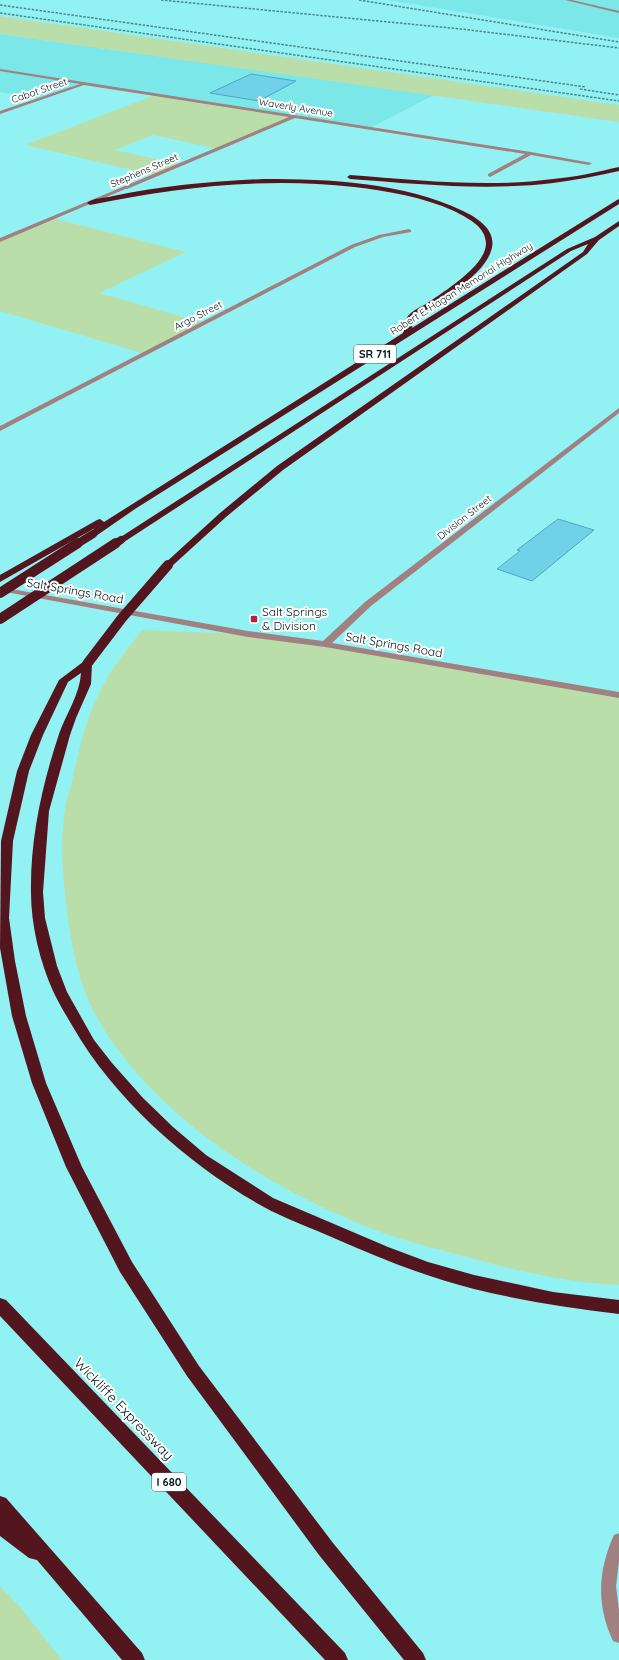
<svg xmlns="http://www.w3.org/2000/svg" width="619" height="1660" viewBox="0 0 619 1660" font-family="Quicksand,sans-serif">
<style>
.built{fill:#7be7e8}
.green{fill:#badeaa}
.building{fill:#70d1e9;stroke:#4ea7be}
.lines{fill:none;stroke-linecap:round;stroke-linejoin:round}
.service{fill:#a18081;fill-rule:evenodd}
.minor{fill:#a18081;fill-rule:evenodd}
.tertiary{fill:#a18081;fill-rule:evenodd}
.motorway{fill:#53161e;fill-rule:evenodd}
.rail{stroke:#4a8687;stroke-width:1.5;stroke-dasharray:2.5 1.5;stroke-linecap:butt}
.motorway-bridge-far1{stroke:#53161e;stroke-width:8}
.motorway-bridge{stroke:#53161e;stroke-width:10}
.poi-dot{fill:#b4213f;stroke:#fff;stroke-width:1.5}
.labels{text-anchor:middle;stroke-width:4;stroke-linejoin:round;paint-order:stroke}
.far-street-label{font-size:10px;fill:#001818;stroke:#fff}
.shield{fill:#fff;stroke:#4c5d5d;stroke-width:1}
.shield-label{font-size:11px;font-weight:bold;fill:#001818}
.street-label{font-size:12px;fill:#001818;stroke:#fff}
.poi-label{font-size:12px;fill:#001818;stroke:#fff;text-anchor:start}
.near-street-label{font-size:14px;fill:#001818;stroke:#fff}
</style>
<rect width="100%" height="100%" fill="#92f2f3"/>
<path class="built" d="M 388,0 L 619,0 L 619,38 Z
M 0,34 L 434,95 L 370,128 L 84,84 L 40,99 L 0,92 Z"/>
<path class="green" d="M 0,16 L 619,105 L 619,122 L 0,34 Z
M 155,95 L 295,116 L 218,149 L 153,135 L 115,150 L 179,164 L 154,175 L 25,145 Z
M 52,218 L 186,252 L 99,293 L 205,323 L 145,354 L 0,311 L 0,240 Z
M 142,630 L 248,634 L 619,695 L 619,1285 C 563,1282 517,1271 463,1256 C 434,1248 404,1241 375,1230 C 270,1189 153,1117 96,1016 C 76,978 69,935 65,893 C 62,868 61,842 64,816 C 65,805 69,793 72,781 C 77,760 81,738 89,717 C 93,705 100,692 106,680 C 116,662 130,646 142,630 Z
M 0,1586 L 20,1607 L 62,1660 L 0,1660 Z"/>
<path class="building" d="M 251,74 L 296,81 L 259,101 L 210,93 Z
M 558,519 L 594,530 L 532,581 L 497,569 L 520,551 L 517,550 Z"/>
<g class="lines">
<path class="service" d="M 565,0 L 572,0 L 619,11 L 619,13 Z"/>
<path class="minor" d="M 0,69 L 531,152 L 592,163 L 589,165 L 531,155 L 490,177 L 488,176 L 488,174 L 525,154 L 295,118 L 127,189 L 125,188 L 125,186 L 289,117 L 84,85 L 0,114 L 0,111 L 80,84 L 0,71 Z
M 409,229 L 411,230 L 411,232 L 383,237 L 355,247 L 0,431 L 0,426 L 351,245 L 379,235 Z
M 619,1533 L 619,1561 L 616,1586 L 619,1610 L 619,1643 L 613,1641 C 596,1605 598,1570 614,1535 Z"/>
<path class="tertiary" d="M 125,186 L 130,187 L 0,242 L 0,238 Z
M 619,408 L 619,413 L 371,606 L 332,643 L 619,692 L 619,698 L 325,647 L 248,637 L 0,591 L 0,587 L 248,631 L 323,641 L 365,602 Z"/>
<path class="motorway" d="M 619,167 L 619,171 C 597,176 576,180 553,183 C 486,191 417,184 350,179 L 347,177 L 350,175 C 417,180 486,188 553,179 C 576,177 597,172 619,167 Z
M 264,179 C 330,179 402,182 463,211 C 478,218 498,231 491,251 C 483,277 436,303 414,318 L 412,328 L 617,200 L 619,199 L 619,204 L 135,509 L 96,536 L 90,536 L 88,534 L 95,528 L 0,582 L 0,575 L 97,520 L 100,519 L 104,522 L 403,333 C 405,328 405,320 408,316 C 412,311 420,307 426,304 C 443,292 485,267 486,244 C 486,226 467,218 454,211 C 423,197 388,191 354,187 C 265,177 177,187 90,205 L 87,203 C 93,198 105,198 113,196 C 163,186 213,181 264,179 Z
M 619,221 L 619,226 L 599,240 L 587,254 L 283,470 L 226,517 L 171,567 L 168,568 L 163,565 L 220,513 L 277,466 L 583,252 L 588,244 L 571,251 L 124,542 L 121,543 L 116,540 L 567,249 L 595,237 Z
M 87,661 L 92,664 L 91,684 L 76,718 L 70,735 L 49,811 L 43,892 L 45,918 L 57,966 L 67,992 L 94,1040 L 112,1063 L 143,1098 L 173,1127 L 206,1155 L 273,1198 L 388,1247 L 428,1262 L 474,1275 L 553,1292 L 619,1300 L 619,1314 C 570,1308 522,1301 474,1289 C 427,1277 381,1259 336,1239 C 312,1228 285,1219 262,1206 C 190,1166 114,1099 73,1027 C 66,1015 59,1004 53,991 C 40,962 31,925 31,893 C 30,839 42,785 59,734 C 66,714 80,694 81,673 L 68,682 L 43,735 L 29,771 L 13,841 L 9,918 L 15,961 L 26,1016 L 46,1083 L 82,1167 L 132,1262 L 199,1366 L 333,1543 L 423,1653 L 426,1660 L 404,1660 L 319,1555 L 187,1376 L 120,1272 L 66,1167 L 32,1083 L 12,1016 L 0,948 L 1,841 L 17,771 L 31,735 L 59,680 L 83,662 Z
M 0,1298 L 6,1300 L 345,1653 L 348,1660 L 325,1660 L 0,1316 Z
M 0,1496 L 6,1498 L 142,1653 L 145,1660 L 122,1660 L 37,1560 L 29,1558 L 0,1536 Z"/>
<path class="rail" d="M 161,0 L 461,29 L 619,48
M 359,0 L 619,42
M 0,5 L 586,87
M 0,13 L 619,101
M 580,89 L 619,95"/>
<path class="motorway-bridge-far1" d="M 77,544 L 93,534
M 115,544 L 121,540"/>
<path class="motorway-bridge" d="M 0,593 L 78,543
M 0,619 L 116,543
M 87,664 L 122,618 L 168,565"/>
</g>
<rect class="poi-dot" x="250" y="615" width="8" height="8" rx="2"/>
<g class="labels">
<g class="far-street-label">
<text transform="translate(39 90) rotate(-19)" y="4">Cabot Street</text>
<text transform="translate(296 107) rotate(9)" y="4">Waverly Avenue</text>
<text transform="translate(144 170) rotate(-23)" y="4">Stephens Street</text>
<text transform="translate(461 288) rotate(-32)" y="4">Robert E. Hagan Memorial Highway</text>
<text transform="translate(198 315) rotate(-27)" y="4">Argo Street</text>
<text transform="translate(464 517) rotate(-38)" y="4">Division Street</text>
</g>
<g class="shield">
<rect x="354" y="345" width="42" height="18" rx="3"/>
<rect x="152" y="1473" width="34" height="18" rx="3"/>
</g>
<g class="shield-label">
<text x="375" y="358">SR 711</text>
<text x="169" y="1486">I 680</text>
</g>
<g class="street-label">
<text transform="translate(75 591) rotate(10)" y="4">Salt Springs Road</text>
<text transform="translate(394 645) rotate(10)" y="4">Salt Springs Road</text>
</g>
<g class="poi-label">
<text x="262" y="616">Salt Springs<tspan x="262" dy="14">&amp; Division</tspan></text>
</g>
<g class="near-street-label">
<text transform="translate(124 1409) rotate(46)" y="5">Wickliffe Expressway</text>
</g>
</g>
</svg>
